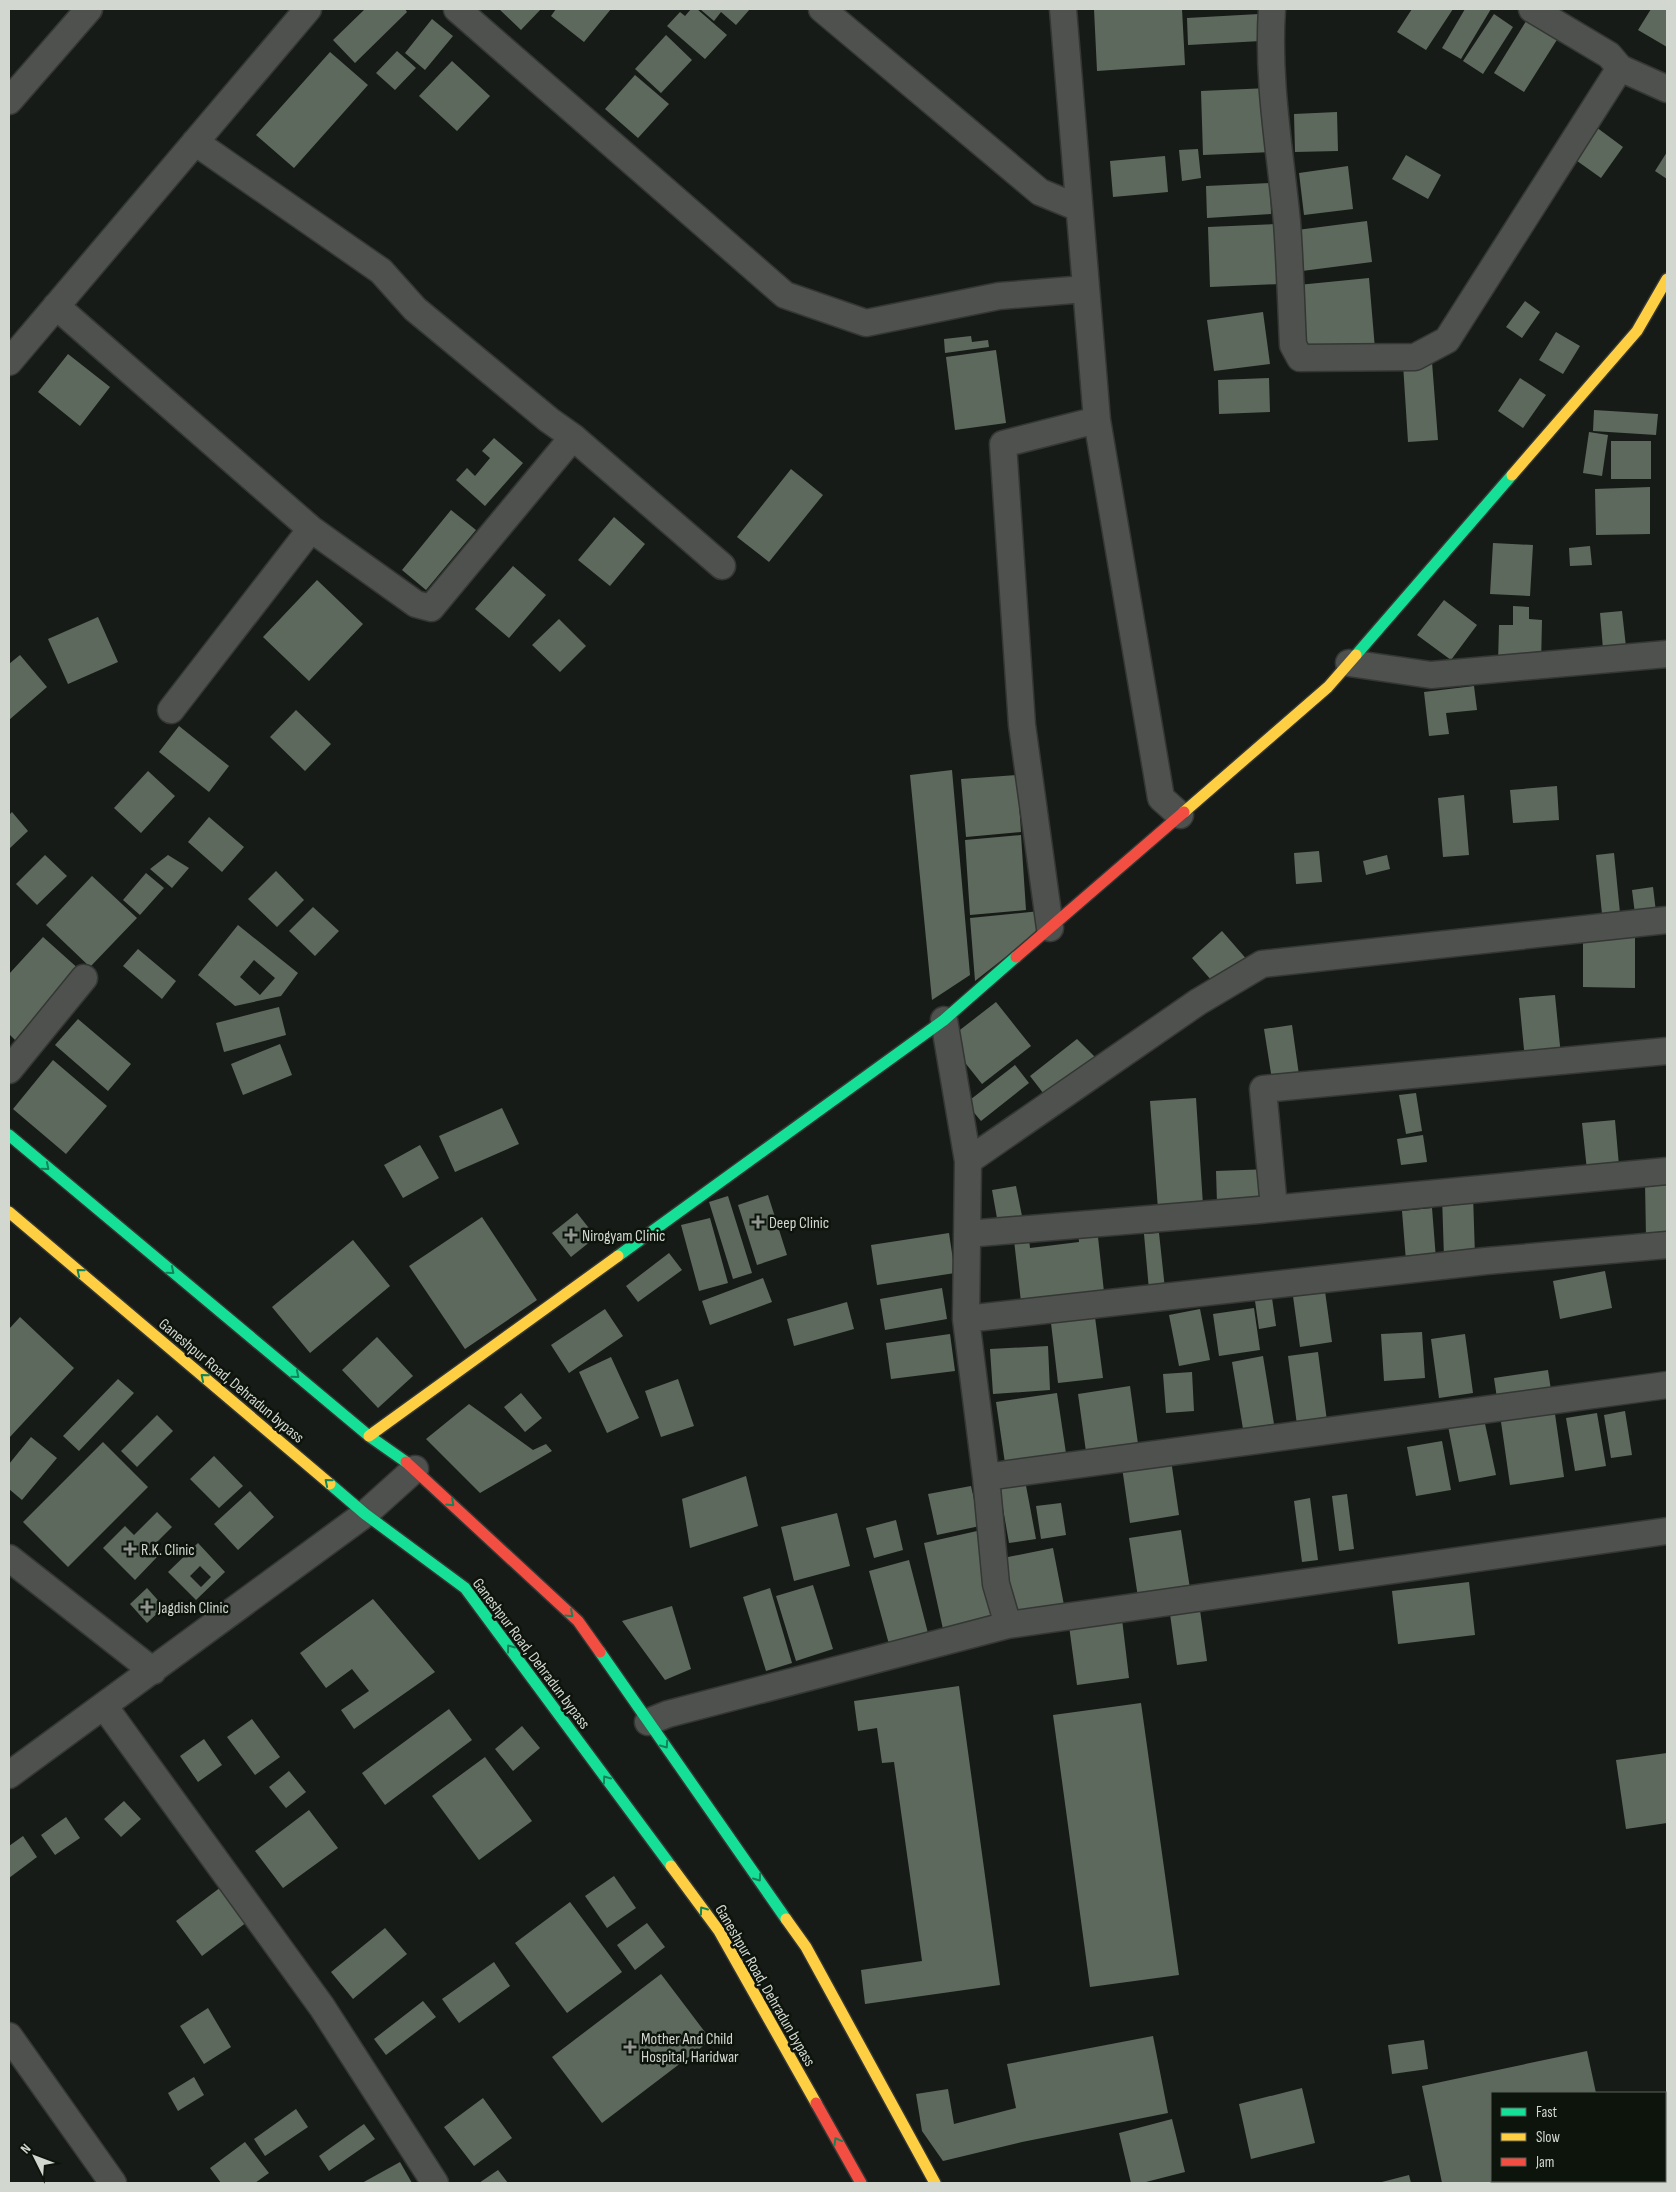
<svg xmlns="http://www.w3.org/2000/svg" width="1676" height="2192" viewBox="0 0 1676 2192" font-family="'Sofia Sans Condensed',sans-serif">
<style>
.building{fill:#5e695d;fill-rule:evenodd}
.lines{fill:none;stroke-linecap:round;stroke-linejoin:round}
.street-casing{stroke:#343734;stroke-width:29}
.fast-casing{stroke:#343734;stroke-width:14}
.slow-casing{stroke:#343734;stroke-width:14}
.jam-casing{stroke:#343734;stroke-width:14}
.street{stroke:#4e514e;stroke-width:26}
.fast{stroke:#16e098;stroke-width:11}
.slow{stroke:#ffcf43;stroke-width:11}
.jam{stroke:#f24e42;stroke-width:11}
.oneway{stroke:#128459}
.poi-dot{fill:#91958f;stroke:#0d140c;stroke-width:2}
.labels{text-anchor:middle;stroke-width:5;stroke-linejoin:round;paint-order:stroke}
.poi-label{font-size:16px;fill:#d2d7d0;stroke:#0d140c;text-anchor:start}
.street-label{font-size:16px;fill:#d2d7d0;stroke:#0d140c}
</style>
<rect width="100%" height="100%" fill="#171b17"/>
<path class="building" d="M 365,9 L 405,9 L 407,12 L 355,63 L 333,40 Z
M 499,9 L 541,9 L 521,30 Z
M 556,9 L 611,9 L 584,42 L 551,16 Z
M 691,9 L 697,9 L 727,35 L 705,59 L 667,26 L 680,12 L 685,16 Z
M 700,9 L 750,9 L 736,25 L 721,12 L 714,21 Z
M 1094,9 L 1182,9 L 1185,65 L 1097,71 Z
M 1412,9 L 1453,9 L 1426,50 L 1397,32 Z
M 1465,9 L 1491,9 L 1461,59 L 1442,48 Z
M 1651,9 L 1667,9 L 1667,47 L 1638,30 Z
M 1259,14 L 1261,41 L 1188,45 L 1187,18 Z
M 1494,14 L 1513,27 L 1483,74 L 1463,61 Z
M 1528,18 L 1565,27 L 1524,92 L 1494,73 Z
M 432,19 L 453,36 L 425,70 L 405,53 Z
M 666,35 L 692,60 L 661,93 L 635,69 Z
M 397,51 L 416,68 L 395,90 L 376,73 Z
M 330,52 L 368,85 L 294,168 L 256,135 Z
M 452,61 L 490,96 L 457,131 L 419,96 Z
M 635,75 L 669,104 L 638,138 L 605,109 Z
M 1269,88 L 1272,152 L 1203,155 L 1201,91 Z
M 1337,112 L 1338,151 L 1295,152 L 1294,114 Z
M 1596,127 L 1623,147 L 1601,178 L 1573,158 Z
M 1198,149 L 1201,178 L 1182,181 L 1179,150 Z
M 1667,152 L 1667,179 L 1655,171 Z
M 1406,155 L 1441,175 L 1428,199 L 1392,179 Z
M 1165,156 L 1168,192 L 1113,197 L 1110,161 Z
M 1348,166 L 1353,209 L 1304,215 L 1299,173 Z
M 1270,183 L 1271,214 L 1207,218 L 1206,186 Z
M 1367,221 L 1372,262 L 1302,271 L 1297,230 Z
M 1276,224 L 1279,284 L 1210,287 L 1208,227 Z
M 1369,278 L 1375,349 L 1305,355 L 1298,285 Z
M 1525,301 L 1540,312 L 1522,338 L 1506,327 Z
M 1263,312 L 1270,364 L 1214,371 L 1207,320 Z
M 1556,332 L 1580,346 L 1563,374 L 1539,360 Z
M 971,336 L 972,342 L 988,340 L 989,347 L 945,353 L 944,339 Z
M 996,350 L 1006,423 L 955,430 L 946,357 Z
M 68,354 L 110,387 L 80,426 L 38,392 Z
M 1432,362 L 1438,440 L 1408,442 L 1403,364 Z
M 1269,378 L 1270,412 L 1219,414 L 1218,380 Z
M 1520,378 L 1546,395 L 1523,428 L 1498,411 Z
M 1594,410 L 1658,414 L 1656,435 L 1593,431 Z
M 1589,432 L 1608,435 L 1602,476 L 1583,473 Z
M 494,438 L 523,463 L 485,506 L 456,480 L 467,468 L 475,476 L 490,458 L 482,451 Z
M 1611,441 L 1651,441 L 1651,479 L 1611,479 Z
M 791,469 L 823,495 L 769,562 L 737,537 Z
M 1650,487 L 1650,534 L 1596,535 L 1595,489 Z
M 451,510 L 476,530 L 426,590 L 402,570 Z
M 614,517 L 645,544 L 610,586 L 578,560 Z
M 1493,543 L 1533,545 L 1530,596 L 1490,594 Z
M 1590,546 L 1592,565 L 1570,566 L 1569,548 Z
M 513,566 L 546,595 L 509,638 L 475,609 Z
M 317,580 L 363,624 L 309,681 L 263,637 Z
M 1444,600 L 1477,625 L 1451,660 L 1417,635 Z
M 1513,606 L 1529,607 L 1529,619 L 1542,620 L 1541,665 L 1498,664 L 1499,625 L 1513,625 Z
M 1622,611 L 1626,647 L 1603,649 L 1600,613 Z
M 98,617 L 118,662 L 68,684 L 48,639 Z
M 559,619 L 586,646 L 560,672 L 532,645 Z
M 20,655 L 47,687 L 9,720 L 9,664 Z
M 1474,686 L 1477,710 L 1446,713 L 1449,734 L 1429,736 L 1424,692 Z
M 296,710 L 331,744 L 305,771 L 270,737 Z
M 179,726 L 229,766 L 209,792 L 159,752 Z
M 952,770 L 970,975 L 932,1000 L 910,775 Z
M 148,771 L 175,796 L 141,833 L 114,808 Z
M 1017,775 L 1021,832 L 966,837 L 961,779 Z
M 1557,786 L 1559,820 L 1513,823 L 1510,790 Z
M 1464,795 L 1469,855 L 1443,857 L 1438,798 Z
M 12,812 L 28,831 L 9,849 L 9,815 Z
M 209,817 L 244,847 L 222,872 L 188,842 Z
M 1021,835 L 1026,910 L 970,915 L 965,840 Z
M 1319,851 L 1322,882 L 1296,884 L 1294,853 Z
M 1614,853 L 1620,913 L 1602,914 L 1596,855 Z
M 45,855 L 67,876 L 37,905 L 16,884 Z
M 168,855 L 189,868 L 172,888 L 150,869 Z
M 1387,855 L 1390,869 L 1366,875 L 1363,861 Z
M 276,871 L 304,900 L 277,927 L 248,899 Z
M 146,873 L 164,888 L 140,915 L 123,900 Z
M 92,876 L 137,918 L 90,967 L 46,925 Z
M 1653,887 L 1656,912 L 1635,914 L 1632,890 Z
M 313,907 L 339,931 L 315,956 L 289,931 Z
M 1040,911 L 1044,927 L 975,981 L 970,918 Z
M 238,925 L 298,973 L 281,996 L 235,1006 L 198,975 ZM 254,960 L 275,978 L 260,995 L 240,977 Z
M 1583,930 L 1635,930 L 1635,988 L 1583,987 Z
M 1222,931 L 1249,962 L 1219,989 L 1192,958 Z
M 43,937 L 81,971 L 17,1042 L 9,1034 L 9,974 Z
M 138,949 L 176,981 L 162,999 L 123,966 Z
M 1555,995 L 1561,1056 L 1525,1060 L 1519,998 Z
M 996,1002 L 1031,1046 L 982,1084 L 947,1040 Z
M 279,1007 L 286,1035 L 224,1052 L 216,1023 Z
M 78,1019 L 131,1064 L 108,1091 L 55,1045 Z
M 1292,1025 L 1300,1082 L 1273,1086 L 1264,1029 Z
M 1077,1039 L 1098,1060 L 1047,1098 L 1030,1076 Z
M 280,1044 L 292,1075 L 243,1095 L 231,1064 Z
M 53,1060 L 107,1106 L 66,1154 L 13,1109 Z
M 1015,1065 L 1029,1083 L 981,1121 L 966,1103 Z
M 1416,1093 L 1422,1131 L 1406,1134 L 1399,1095 Z
M 1196,1098 L 1203,1205 L 1158,1209 L 1150,1101 Z
M 502,1108 L 519,1144 L 455,1172 L 439,1136 Z
M 1615,1120 L 1620,1177 L 1588,1180 L 1582,1123 Z
M 1423,1135 L 1427,1162 L 1401,1165 L 1397,1139 Z
M 420,1145 L 439,1178 L 403,1198 L 384,1165 Z
M 1271,1169 L 1272,1202 L 1217,1203 L 1216,1171 Z
M 1667,1181 L 1667,1237 L 1646,1237 L 1645,1182 Z
M 1016,1186 L 1025,1231 L 1000,1235 L 992,1190 Z
M 768,1195 L 787,1255 L 757,1265 L 738,1205 Z
M 1473,1195 L 1475,1256 L 1444,1258 L 1442,1196 Z
M 728,1196 L 752,1273 L 733,1279 L 709,1202 Z
M 1432,1208 L 1436,1259 L 1406,1261 L 1402,1211 Z
M 577,1213 L 596,1237 L 571,1257 L 552,1233 Z
M 482,1217 L 537,1300 L 465,1349 L 409,1266 Z
M 710,1218 L 728,1283 L 699,1291 L 681,1225 Z
M 1097,1228 L 1104,1292 L 1021,1302 L 1014,1240 L 1029,1239 L 1030,1248 L 1079,1242 L 1078,1231 Z
M 949,1233 L 955,1273 L 877,1285 L 871,1245 Z
M 1159,1233 L 1165,1289 L 1149,1290 L 1144,1234 Z
M 353,1240 L 390,1286 L 310,1353 L 272,1307 Z
M 669,1253 L 682,1270 L 638,1302 L 626,1286 Z
M 1605,1271 L 1612,1308 L 1560,1319 L 1553,1281 Z
M 763,1278 L 772,1302 L 710,1325 L 702,1301 Z
M 1324,1284 L 1332,1342 L 1300,1347 L 1292,1289 Z
M 942,1288 L 947,1319 L 885,1330 L 880,1299 Z
M 1271,1291 L 1276,1326 L 1259,1329 L 1254,1294 Z
M 847,1302 L 854,1329 L 794,1346 L 787,1319 Z
M 1254,1308 L 1260,1350 L 1219,1356 L 1213,1314 Z
M 605,1309 L 623,1336 L 569,1373 L 551,1345 Z
M 1200,1309 L 1210,1360 L 1179,1366 L 1169,1315 Z
M 20,1317 L 74,1368 L 9,1438 L 9,1329 Z
M 1095,1317 L 1103,1378 L 1058,1383 L 1051,1323 Z
M 1422,1332 L 1425,1378 L 1384,1381 L 1381,1334 Z
M 950,1334 L 955,1371 L 891,1379 L 886,1343 Z
M 1465,1334 L 1473,1393 L 1439,1398 L 1431,1339 Z
M 377,1337 L 413,1376 L 378,1408 L 342,1370 Z
M 1048,1346 L 1050,1390 L 993,1394 L 990,1349 Z
M 1318,1352 L 1327,1421 L 1297,1425 L 1288,1356 Z
M 1263,1356 L 1274,1424 L 1243,1429 L 1232,1362 Z
M 611,1357 L 639,1418 L 607,1433 L 579,1372 Z
M 1548,1370 L 1552,1397 L 1498,1405 L 1494,1378 Z
M 1192,1372 L 1194,1411 L 1166,1413 L 1163,1374 Z
M 118,1379 L 134,1393 L 79,1451 L 63,1436 Z
M 678,1379 L 694,1426 L 661,1437 L 645,1391 Z
M 1130,1386 L 1139,1451 L 1087,1459 L 1078,1394 Z
M 521,1393 L 542,1418 L 525,1432 L 504,1407 Z
M 1057,1393 L 1067,1460 L 1006,1470 L 996,1402 Z
M 469,1404 L 533,1450 L 546,1444 L 552,1451 L 480,1493 L 426,1439 Z
M 1554,1407 L 1564,1477 L 1510,1485 L 1500,1415 Z
M 1625,1411 L 1632,1455 L 1611,1458 L 1604,1415 Z
M 1597,1413 L 1606,1466 L 1575,1471 L 1566,1418 Z
M 157,1415 L 173,1431 L 137,1467 L 121,1451 Z
M 1484,1419 L 1496,1475 L 1459,1482 L 1448,1426 Z
M 31,1437 L 57,1458 L 22,1500 L 9,1489 L 9,1464 Z
M 1442,1441 L 1451,1490 L 1416,1496 L 1407,1447 Z
M 103,1442 L 148,1487 L 68,1567 L 23,1522 Z
M 1170,1453 L 1179,1515 L 1130,1523 L 1121,1460 Z
M 214,1456 L 243,1486 L 219,1508 L 190,1479 Z
M 1024,1475 L 1036,1539 L 1009,1543 L 998,1480 Z
M 746,1476 L 758,1526 L 690,1548 L 682,1499 Z
M 971,1486 L 980,1526 L 937,1535 L 928,1494 Z
M 250,1491 L 274,1517 L 238,1550 L 214,1524 Z
M 1347,1494 L 1354,1549 L 1339,1551 L 1332,1496 Z
M 1310,1498 L 1318,1560 L 1302,1562 L 1294,1501 Z
M 1061,1503 L 1066,1535 L 1041,1539 L 1036,1506 Z
M 157,1512 L 172,1527 L 149,1550 L 157,1557 L 135,1580 L 103,1548 L 125,1526 L 134,1535 Z
M 837,1513 L 850,1566 L 794,1581 L 781,1527 Z
M 896,1520 L 903,1550 L 874,1558 L 866,1528 Z
M 1181,1530 L 1191,1595 L 1139,1604 L 1129,1538 Z
M 977,1531 L 996,1618 L 943,1629 L 924,1543 Z
M 198,1543 L 225,1572 L 196,1600 L 168,1572 ZM 200,1566 L 211,1577 L 201,1587 L 190,1576 Z
M 1053,1548 L 1064,1605 L 1015,1615 L 1003,1558 Z
M 909,1560 L 929,1637 L 890,1648 L 869,1571 Z
M 1469,1582 L 1475,1635 L 1398,1644 L 1392,1591 Z
M 813,1585 L 833,1649 L 796,1661 L 776,1596 Z
M 147,1588 L 164,1607 L 147,1623 L 130,1604 Z
M 770,1588 L 792,1663 L 766,1671 L 743,1597 Z
M 373,1599 L 435,1672 L 354,1729 L 341,1710 L 369,1691 L 352,1669 L 326,1688 L 300,1653 Z
M 672,1606 L 691,1669 L 665,1680 L 622,1621 Z
M 1200,1610 L 1207,1661 L 1177,1665 L 1170,1614 Z
M 1122,1619 L 1129,1678 L 1077,1685 L 1069,1626 Z
M 959,1686 L 1000,1985 L 865,2004 L 861,1970 L 922,1961 L 894,1762 L 882,1763 L 877,1728 L 858,1731 L 854,1701 Z
M 1141,1703 L 1179,1975 L 1090,1987 L 1053,1715 Z
M 449,1709 L 472,1740 L 385,1805 L 362,1773 Z
M 252,1719 L 280,1757 L 255,1775 L 227,1737 Z
M 522,1726 L 540,1748 L 513,1771 L 495,1749 Z
M 204,1739 L 222,1765 L 198,1782 L 180,1756 Z
M 1667,1753 L 1667,1823 L 1626,1829 L 1616,1760 Z
M 485,1757 L 532,1821 L 479,1860 L 432,1796 Z
M 289,1771 L 306,1792 L 286,1808 L 269,1787 Z
M 124,1801 L 141,1819 L 121,1837 L 104,1819 Z
M 309,1810 L 338,1848 L 283,1888 L 255,1851 Z
M 66,1817 L 80,1838 L 55,1855 L 41,1835 Z
M 23,1836 L 37,1857 L 9,1878 L 9,1846 Z
M 614,1876 L 636,1908 L 607,1928 L 585,1896 Z
M 221,1887 L 247,1922 L 202,1956 L 176,1921 Z
M 570,1902 L 622,1972 L 567,2013 L 515,1943 Z
M 647,1923 L 665,1947 L 635,1970 L 617,1945 Z
M 385,1928 L 407,1954 L 353,1999 L 331,1972 Z
M 494,1962 L 510,1986 L 459,2023 L 442,1999 Z
M 661,1974 L 711,2040 L 602,2123 L 552,2057 Z
M 423,2001 L 436,2017 L 386,2055 L 374,2039 Z
M 208,2008 L 231,2047 L 204,2064 L 180,2026 Z
M 1153,2036 L 1168,2113 L 1022,2142 L 943,2161 L 922,2131 L 916,2094 L 948,2089 L 954,2124 L 1016,2108 L 1007,2064 Z
M 1424,2040 L 1428,2069 L 1392,2074 L 1388,2045 Z
M 1587,2051 L 1596,2093 L 1492,2093 L 1492,2181 L 1614,2181 L 1615,2183 L 1442,2183 L 1422,2086 Z
M 194,2077 L 204,2095 L 178,2111 L 168,2093 Z
M 1302,2088 L 1315,2143 L 1251,2159 L 1239,2104 Z
M 1667,2093 L 1667,2161 L 1665,2161 L 1665,2094 Z
M 483,2098 L 512,2138 L 474,2166 L 444,2127 Z
M 296,2109 L 308,2127 L 265,2156 L 254,2139 Z
M 1172,2119 L 1185,2172 L 1142,2183 L 1131,2183 L 1119,2133 Z
M 364,2124 L 375,2139 L 329,2171 L 319,2156 Z
M 245,2142 L 269,2173 L 255,2183 L 221,2183 L 210,2168 Z
M 400,2162 L 412,2183 L 362,2183 Z
M 498,2170 L 508,2183 L 479,2183 Z
M 1409,2175 L 1411,2183 L 1378,2183 Z"/>
<g class="lines">
<defs>
<path id="street" d="M 457,9 L 785,295 L 866,323 L 999,296 L 1085,289
M 822,9 L 1040,192 L 1079,208
M 1272,9 C 1267,80 1280,151 1287,222 C 1290,263 1291,304 1293,345 L 1300,358 L 1415,357 L 1447,340 L 1620,68
M 1532,9 L 1609,55 L 1620,68 L 1667,89
M 9,101 L 89,9
M 195,142 L 381,271 L 415,309 L 549,420 L 573,437 L 722,566
M 56,306 L 311,529 L 416,604 L 431,608 L 573,437
M 9,362 L 308,9
M 1097,420 L 1161,798 L 1180,815
M 1349,663 L 1431,675 L 1667,654
M 171,710 L 311,529
M 1050,928 L 1022,725 L 1003,444 L 1097,420 L 1063,9
M 944,1020 L 968,1161
M 9,1070 L 84,978
M 1274,1208 L 1263,1089 L 1667,1051
M 967,1234 L 1259,1210 L 1667,1171
M 966,1319 L 1486,1261 L 1667,1245
M 986,1477 L 1667,1385
M 9,1558 L 153,1671
M 1008,1625 L 996,1584 L 986,1477 L 966,1319 L 968,1161 L 1198,1002 L 1262,964 L 1667,920
M 104,1706 L 322,2007 L 435,2183
M 648,1722 L 668,1714 L 1008,1625 L 1667,1531
M 9,1775 L 365,1514 L 415,1469
M 9,2036 L 113,2183"/>
<path id="fast" d="M 1356,655 L 1512,475
M 9,1135 L 369,1436 L 406,1462
M 618,1256 L 944,1020 L 1016,957
M 330,1484 L 365,1514 L 465,1588 L 671,1866
M 600,1652 L 786,1919"/>
<path id="slow" d="M 1512,475 L 1637,331 L 1667,279
M 1184,812 L 1328,687 L 1356,655
M 9,1212 L 330,1484
M 369,1436 L 618,1256
M 671,1866 L 719,1931 L 816,2103
M 786,1919 L 806,1947 L 935,2183"/>
<path id="jam" d="M 1016,957 L 1184,812
M 406,1462 L 578,1621 L 600,1652
M 816,2103 L 861,2183"/>
</defs>
<use href="#street" class="street-casing"/>
<use href="#fast" class="fast-casing"/>
<use href="#slow" class="slow-casing"/>
<use href="#jam" class="jam-casing"/>
<use href="#street" class="street"/>
<use href="#fast" class="fast"/>
<use href="#slow" class="slow"/>
<use href="#jam" class="jam"/>
</g>
<defs><path id="oneway-chevron" d="M-2-3.5L2.5 0L-2 3.5" fill="none" stroke-width="1.6" stroke-linecap="round" stroke-linejoin="round" transform="scale(1.25)"/></defs>
<g class="oneway">
<use href="#oneway-chevron" transform="translate(46 1167) rotate(40)"/>
<use href="#oneway-chevron" transform="translate(171 1271) rotate(40)"/>
<use href="#oneway-chevron" transform="translate(80 1272) rotate(-140)"/>
<use href="#oneway-chevron" transform="translate(296 1375) rotate(40)"/>
<use href="#oneway-chevron" transform="translate(204 1377) rotate(-140)"/>
<use href="#oneway-chevron" transform="translate(328 1482) rotate(-140)"/>
<use href="#oneway-chevron" transform="translate(451 1503) rotate(43)"/>
<use href="#oneway-chevron" transform="translate(570 1614) rotate(43)"/>
<use href="#oneway-chevron" transform="translate(510 1648) rotate(-126)"/>
<use href="#oneway-chevron" transform="translate(665 1745) rotate(55)"/>
<use href="#oneway-chevron" transform="translate(606 1779) rotate(-126)"/>
<use href="#oneway-chevron" transform="translate(758 1878) rotate(55)"/>
<use href="#oneway-chevron" transform="translate(703 1910) rotate(-126)"/>
<use href="#oneway-chevron" transform="translate(837 2141) rotate(-119)"/>
</g>
<g class="poi-dot">
<path d="M755.5 1214.5h5v5h5v5h-5v5h-5v-5h-5v-5h5z"/>
<path d="M568.5 1227.5h5v5h5v5h-5v5h-5v-5h-5v-5h5z"/>
<path d="M127.5 1541.5h5v5h5v5h-5v5h-5v-5h-5v-5h5z"/>
<path d="M144.5 1599.5h5v5h5v5h-5v5h-5v-5h-5v-5h5z"/>
<path d="M627.5 2039.5h5v5h5v5h-5v5h-5v-5h-5v-5h5z"/>
</g>
<g class="labels">
<g class="poi-label">
<text x="769" y="1228">Deep Clinic</text>
<text x="582" y="1241">Nirogyam Clinic</text>
<text x="141" y="1555">R.K. Clinic</text>
<text x="158" y="1613">Jagdish Clinic</text>
<text x="641" y="2044">Mother And Child<tspan x="641" dy="18">Hospital, Haridwar</tspan></text>
</g>
<g class="street-label">
<text transform="translate(232 1380) rotate(40)" y="6">Ganeshpur Road, Dehradun bypass</text>
<text transform="translate(532 1653) rotate(53)" y="6">Ganeshpur Road, Dehradun bypass</text>
<text transform="translate(766 1985) rotate(60)" y="6">Ganeshpur Road, Dehradun bypass</text>
</g>
</g>
<rect width="1676" height="2192" fill="none" stroke="#d2d7d0" stroke-width="20"/>
<rect x="1491" y="2092" width="175" height="90" fill="#0d140c" stroke="#5c625a"/>
<rect x="1501" y="2108" width="25" height="8" fill="#16e098" stroke="#5c625a"/>
<text x="1536" y="2117" font-size="15" fill="#d2d7d0">Fast</text>
<rect x="1501" y="2133" width="25" height="8" fill="#ffcf43" stroke="#5c625a"/>
<text x="1536" y="2142" font-size="15" fill="#d2d7d0">Slow</text>
<rect x="1501" y="2158" width="25" height="8" fill="#f24e42" stroke="#5c625a"/>
<text x="1536" y="2167" font-size="15" fill="#d2d7d0">Jam</text>
<g transform="translate(35 2157) rotate(312)" stroke="#0d140c" stroke-width="4" paint-order="stroke">
<path d="M0-4L9 19L0 12L-9 19Z" fill="#d2d7d0"/>
<text y="-8" font-size="14" font-weight="bold" text-anchor="middle" fill="#d2d7d0">N</text>
</g>
</svg>
